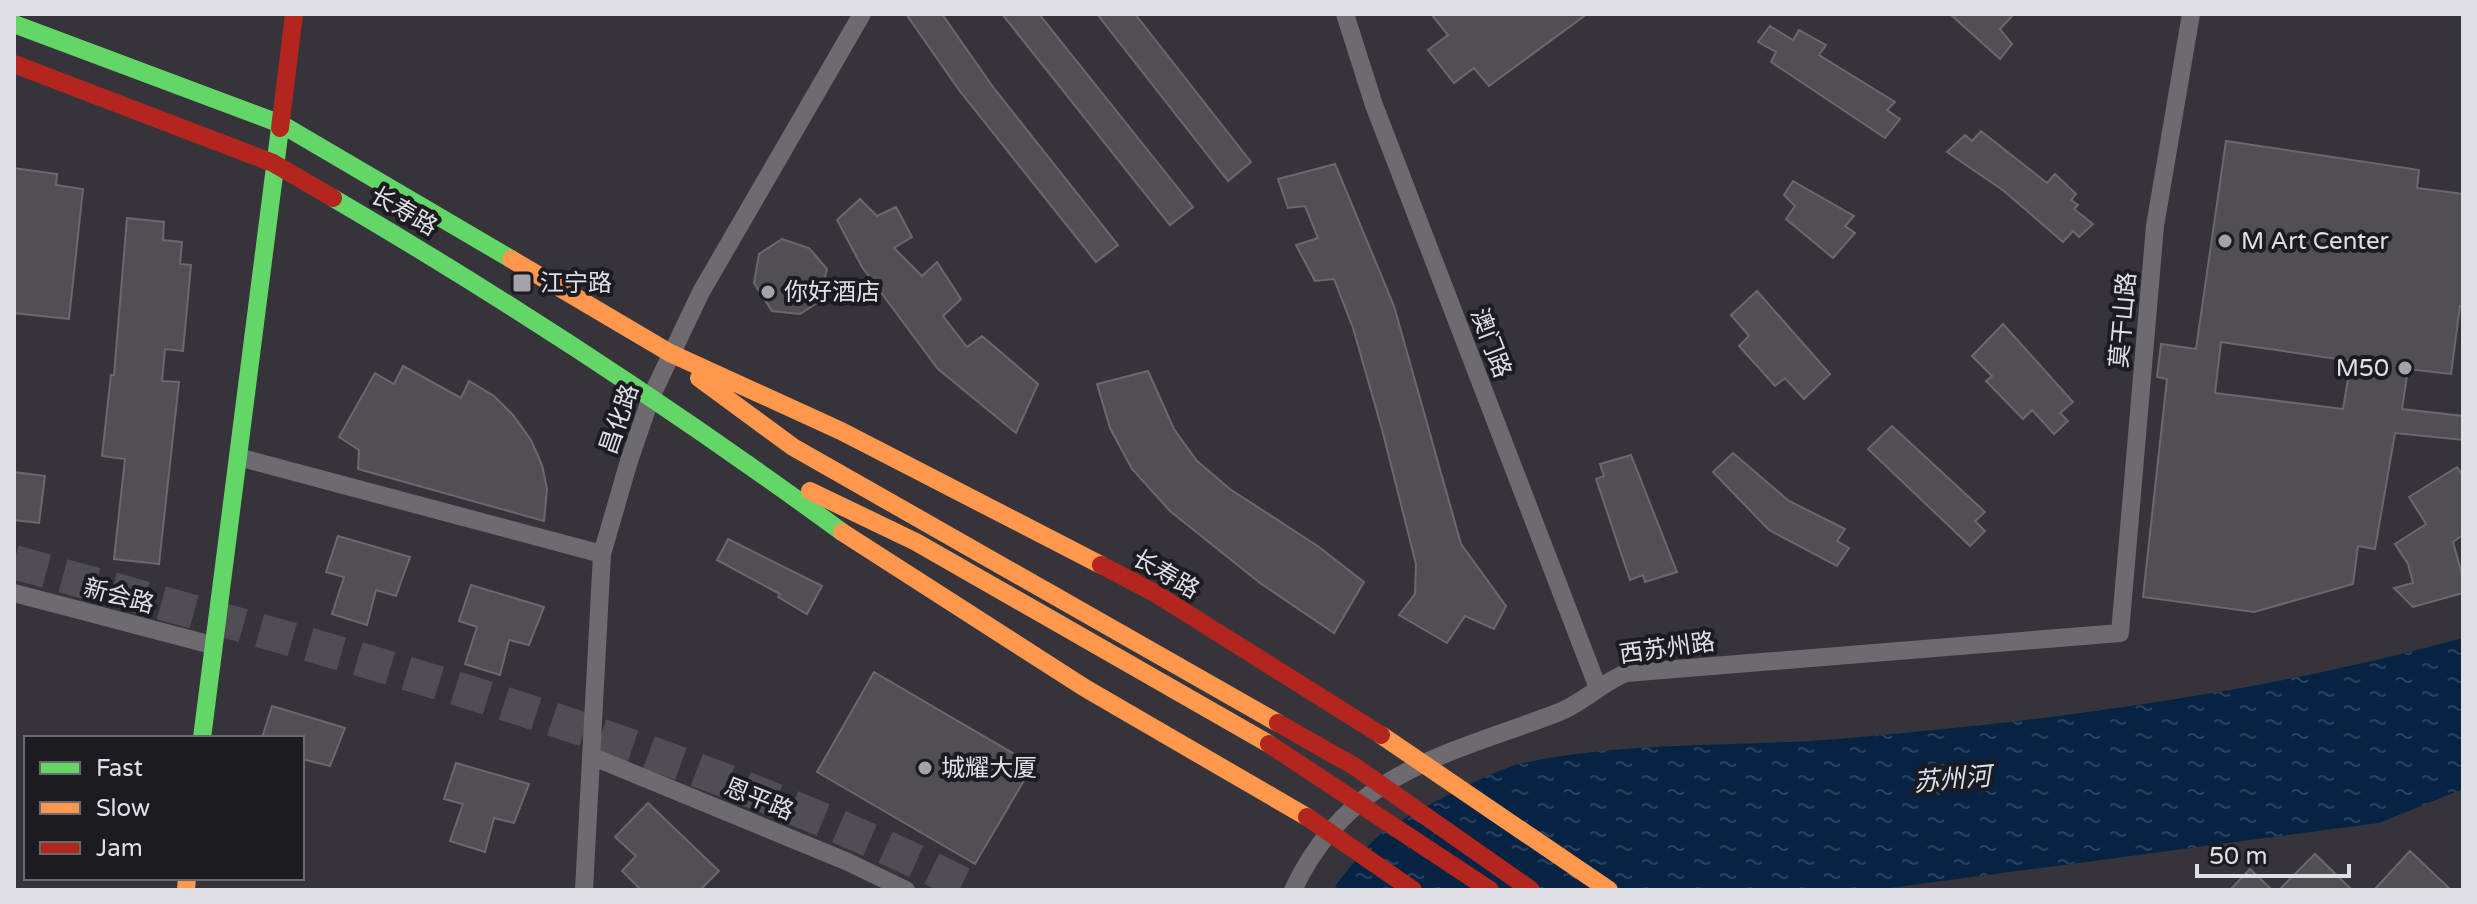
<svg xmlns="http://www.w3.org/2000/svg" width="2477" height="904" viewBox="0 0 2477 904" font-family="'Varela Round','Noto Sans SC',sans-serif">
<style>
.water{fill:url(#water-ripples)}
.building{fill:#514f54;stroke:#6b686d;stroke-width:2;fill-rule:evenodd}
.lines{fill:none;stroke-linecap:round;stroke-linejoin:round}
.highway-tunnel{stroke:#504e54;stroke-width:34;stroke-dasharray:34 17;stroke-linecap:butt}
.street{stroke:#6d6b70;stroke-width:18}
.fast{stroke:#63d668;stroke-width:18}
.slow{stroke:#ff974d;stroke-width:18}
.jam{stroke:#b3261e;stroke-width:18}
.poi-dot{fill:#a4a3aa;stroke:#1c1b1f;stroke-width:3}
.labels{text-anchor:middle;stroke-width:8;stroke-linejoin:round;paint-order:stroke}
.street-label{font-size:24px;fill:#e0dfe6;stroke:#1c1b1f}
.poi-label{font-size:24px;fill:#e0dfe6;stroke:#1c1b1f;text-anchor:start}
.water-label{font-size:26px;font-style:italic;fill:#d5e2f1;stroke:#1c1b1f}
</style>
<defs>
<pattern id="water-ripples" width="26" height="14" patternUnits="userSpaceOnUse" patternTransform="scale(2)"><rect width="26" height="14" fill="#072344"/><path d="M2 4q2-2 4 0t4 0M15 11q2-2 4 0t4 0" fill="none" stroke="#2b425f"/></pattern>
</defs>
<rect width="100%" height="100%" fill="#36343a"/>
<path class="water" d="M 2463,638 L 2463,789 L 2379,823 L 1875,890 L 1333,890 C 1343,874 1370,842 1384,831 C 1408,815 1493,770 1519,764 C 1621,741 1734,747 1838,739 C 2049,721 2259,694 2463,638 Z"/>
<path class="building" d="M 906,14 L 942,14 L 993,87 L 1118,245 L 1096,262 L 959,90 Z
M 1002,14 L 1039,14 L 1193,207 L 1170,225 Z
M 1097,14 L 1135,14 L 1251,162 L 1228,181 Z
M 1431,14 L 1587,14 L 1489,86 L 1474,68 L 1454,83 L 1428,50 L 1448,35 Z
M 1950,14 L 2014,14 L 2000,29 L 2012,44 L 2000,59 Z
M 1770,26 L 1793,40 L 1799,30 L 1826,45 L 1819,55 L 1895,102 L 1887,110 L 1900,119 L 1885,138 L 1771,62 L 1776,52 L 1758,42 Z
M 1981,131 L 2047,183 L 2055,174 L 2076,194 L 2071,200 L 2078,205 L 2074,209 L 2093,224 L 2079,237 L 2073,231 L 2063,242 L 2004,191 L 1947,152 L 1965,135 L 1972,141 Z
M 2226,141 L 2419,170 L 2417,188 L 2463,194 L 2463,306 L 2460,306 L 2451,374 L 2408,369 L 2402,409 L 2463,416 L 2463,440 L 2395,433 L 2375,549 L 2358,546 L 2353,584 L 2254,612 L 2143,597 L 2167,379 L 2157,377 L 2161,344 L 2196,349 ZM 2221,342 L 2351,361 L 2343,409 L 2215,393 Z
M 1335,164 L 1394,306 L 1461,544 L 1506,606 L 1494,629 L 1465,616 L 1447,643 L 1399,615 L 1415,594 L 1416,564 L 1383,433 L 1353,328 L 1334,279 L 1315,281 L 1296,245 L 1318,238 L 1305,206 L 1288,208 L 1278,179 Z
M 14,168 L 57,174 L 56,185 L 83,189 L 69,319 L 14,313 Z
M 1793,181 L 1854,216 L 1845,226 L 1855,233 L 1833,258 L 1786,219 L 1795,206 L 1784,195 Z
M 860,199 L 877,216 L 896,207 L 912,237 L 894,248 L 922,276 L 937,262 L 961,299 L 943,316 L 967,347 L 982,336 L 1038,384 L 1016,433 L 938,369 L 862,267 L 837,220 Z
M 127,218 L 164,222 L 163,240 L 182,242 L 180,264 L 191,265 L 183,351 L 165,349 L 162,381 L 179,382 L 159,564 L 114,559 L 125,459 L 102,456 L 111,375 L 114,375 Z
M 782,239 L 809,248 L 827,269 L 820,301 L 800,314 L 772,311 L 754,283 L 759,254 Z
M 1757,291 L 1830,374 L 1804,399 L 1785,378 L 1775,386 L 1739,346 L 1749,336 L 1731,315 Z
M 2003,324 L 2073,402 L 2060,413 L 2068,421 L 2054,434 L 2032,410 L 2023,419 L 1986,381 L 1992,376 L 1972,356 Z
M 403,366 L 461,398 L 469,381 L 494,396 L 513,415 L 531,440 L 542,465 L 547,489 L 544,521 L 358,469 L 359,450 L 339,437 L 375,373 L 394,384 Z
M 1148,371 L 1174,429 L 1197,461 L 1230,489 L 1319,547 L 1364,582 L 1334,633 L 1260,583 L 1170,511 L 1132,469 L 1110,428 L 1097,384 Z
M 1892,426 L 1985,512 L 1975,521 L 1985,531 L 1970,546 L 1868,449 Z
M 1733,453 L 1789,501 L 1845,529 L 1837,541 L 1849,548 L 1837,566 L 1769,530 L 1713,472 Z
M 1631,455 L 1677,572 L 1645,582 L 1643,575 L 1630,580 L 1596,479 L 1604,476 L 1600,464 Z
M 2457,467 L 2463,476 L 2463,535 L 2453,542 L 2463,578 L 2463,593 L 2413,607 L 2394,588 L 2413,583 L 2408,564 L 2395,544 L 2426,524 L 2409,497 Z
M 14,472 L 45,476 L 39,523 L 14,520 Z
M 338,536 L 410,557 L 396,596 L 376,590 L 367,625 L 332,614 L 344,577 L 326,572 Z
M 728,539 L 822,586 L 807,614 L 778,597 L 780,594 L 717,560 Z
M 471,585 L 544,607 L 529,645 L 509,640 L 500,675 L 465,664 L 477,627 L 459,621 Z
M 874,672 L 1033,765 L 975,864 L 817,772 Z
M 272,706 L 345,728 L 330,766 L 302,759 L 302,738 L 262,738 Z
M 456,763 L 529,784 L 514,823 L 494,818 L 485,852 L 450,841 L 463,804 L 444,799 Z
M 648,803 L 719,871 L 700,890 L 641,890 L 622,871 L 636,856 L 615,837 Z
M 2410,851 L 2451,890 L 2374,890 Z
M 2315,854 L 2352,890 L 2279,890 Z
M 2250,869 L 2272,890 L 2230,890 Z"/>
<g class="lines">
<path class="highway-tunnel" d="M 14,562 C 337,652 675,739 975,890"/>
<path class="street" d="M 1345,14 L 1374,105 L 1598,688
M 238,457 L 602,554
M 14,593 L 212,645
M 591,756 L 848,862 L 906,890
M 584,890 L 602,554 L 629,461 L 651,397 L 701,292 L 862,14
M 1293,890 C 1349,771 1447,755 1557,713 C 1582,704 1601,683 1626,673 L 2120,633 L 2155,226 L 2191,14"/>
<path class="fast" d="M 14,24 L 281,124 L 511,259
M 333,198 C 509,301 678,412 842,532
M 202,738 L 280,128"/>
<path class="slow" d="M 511,259 L 670,353 L 841,431 L 1101,565
M 699,378 L 793,447 L 1278,723
M 810,491 L 916,542 L 1269,744
M 842,532 L 1085,688 L 1307,817
M 1381,735 L 1609,890
M 186,890 L 187,878"/>
<path class="jam" d="M 14,64 L 273,163 L 333,198
M 280,128 L 294,14
M 1101,565 L 1153,592 L 1381,735
M 1278,723 L 1354,766 L 1531,890
M 1269,744 L 1490,890
M 1307,817 L 1413,890"/>
</g>
<g class="poi-dot">
<circle cx="2225" cy="241" r="8"/>
<rect x="512" y="273" width="20" height="20" rx="4"/>
<circle cx="768" cy="292" r="8"/>
<circle cx="2405" cy="368" r="8"/>
<circle cx="925" cy="768" r="8"/>
</g>
<g class="labels">
<g class="street-label">
<text transform="translate(404 211) rotate(30)" y="8">长寿路</text>
<text transform="translate(2123 320) rotate(-85)" y="8">莫干山路</text>
<text transform="translate(1491 343) rotate(69)" y="8">澳门路</text>
<text transform="translate(619 419) rotate(-71)" y="8">昌化路</text>
<text transform="translate(1166 574) rotate(30)" y="8">长寿路</text>
<text transform="translate(119 596) rotate(15)" y="8">新会路</text>
<text transform="translate(1667 648) rotate(-8)" y="8">西苏州路</text>
<text transform="translate(759 799) rotate(22)" y="8">恩平路</text>
</g>
<g class="poi-label">
<text x="2241" y="249">M Art Center</text>
<text x="540" y="291">江宁路</text>
<text x="784" y="300">你好酒店</text>
<text x="2389" y="376" text-anchor="end">M50</text>
<text x="941" y="776">城耀大厦</text>
</g>
<g class="water-label">
<text transform="translate(1952 779) rotate(-5)" y="9">苏州河</text>
</g>
</g>
<rect width="2477" height="904" fill="none" stroke="#e0dfe6" stroke-width="32"/>
<rect x="24" y="736" width="280" height="144" fill="#1c1b1f" stroke="#6a696f" stroke-width="2"/>
<rect x="40" y="762" width="40" height="12" fill="#63d668" stroke="#6a696f" stroke-width="2"/>
<text x="96" y="776" font-size="24" fill="#e0dfe6">Fast</text>
<rect x="40" y="802" width="40" height="12" fill="#ff974d" stroke="#6a696f" stroke-width="2"/>
<text x="96" y="816" font-size="24" fill="#e0dfe6">Slow</text>
<rect x="40" y="842" width="40" height="12" fill="#b3261e" stroke="#6a696f" stroke-width="2"/>
<text x="96" y="856" font-size="24" fill="#e0dfe6">Jam</text>
<path d="M2197 864v12h152v-12" fill="none" stroke="#e0dfe6" stroke-width="4"/>
<text x="2209" y="864" font-size="24" fill="#e0dfe6" stroke="#1c1b1f" stroke-width="6" paint-order="stroke">50 m</text>
</svg>
